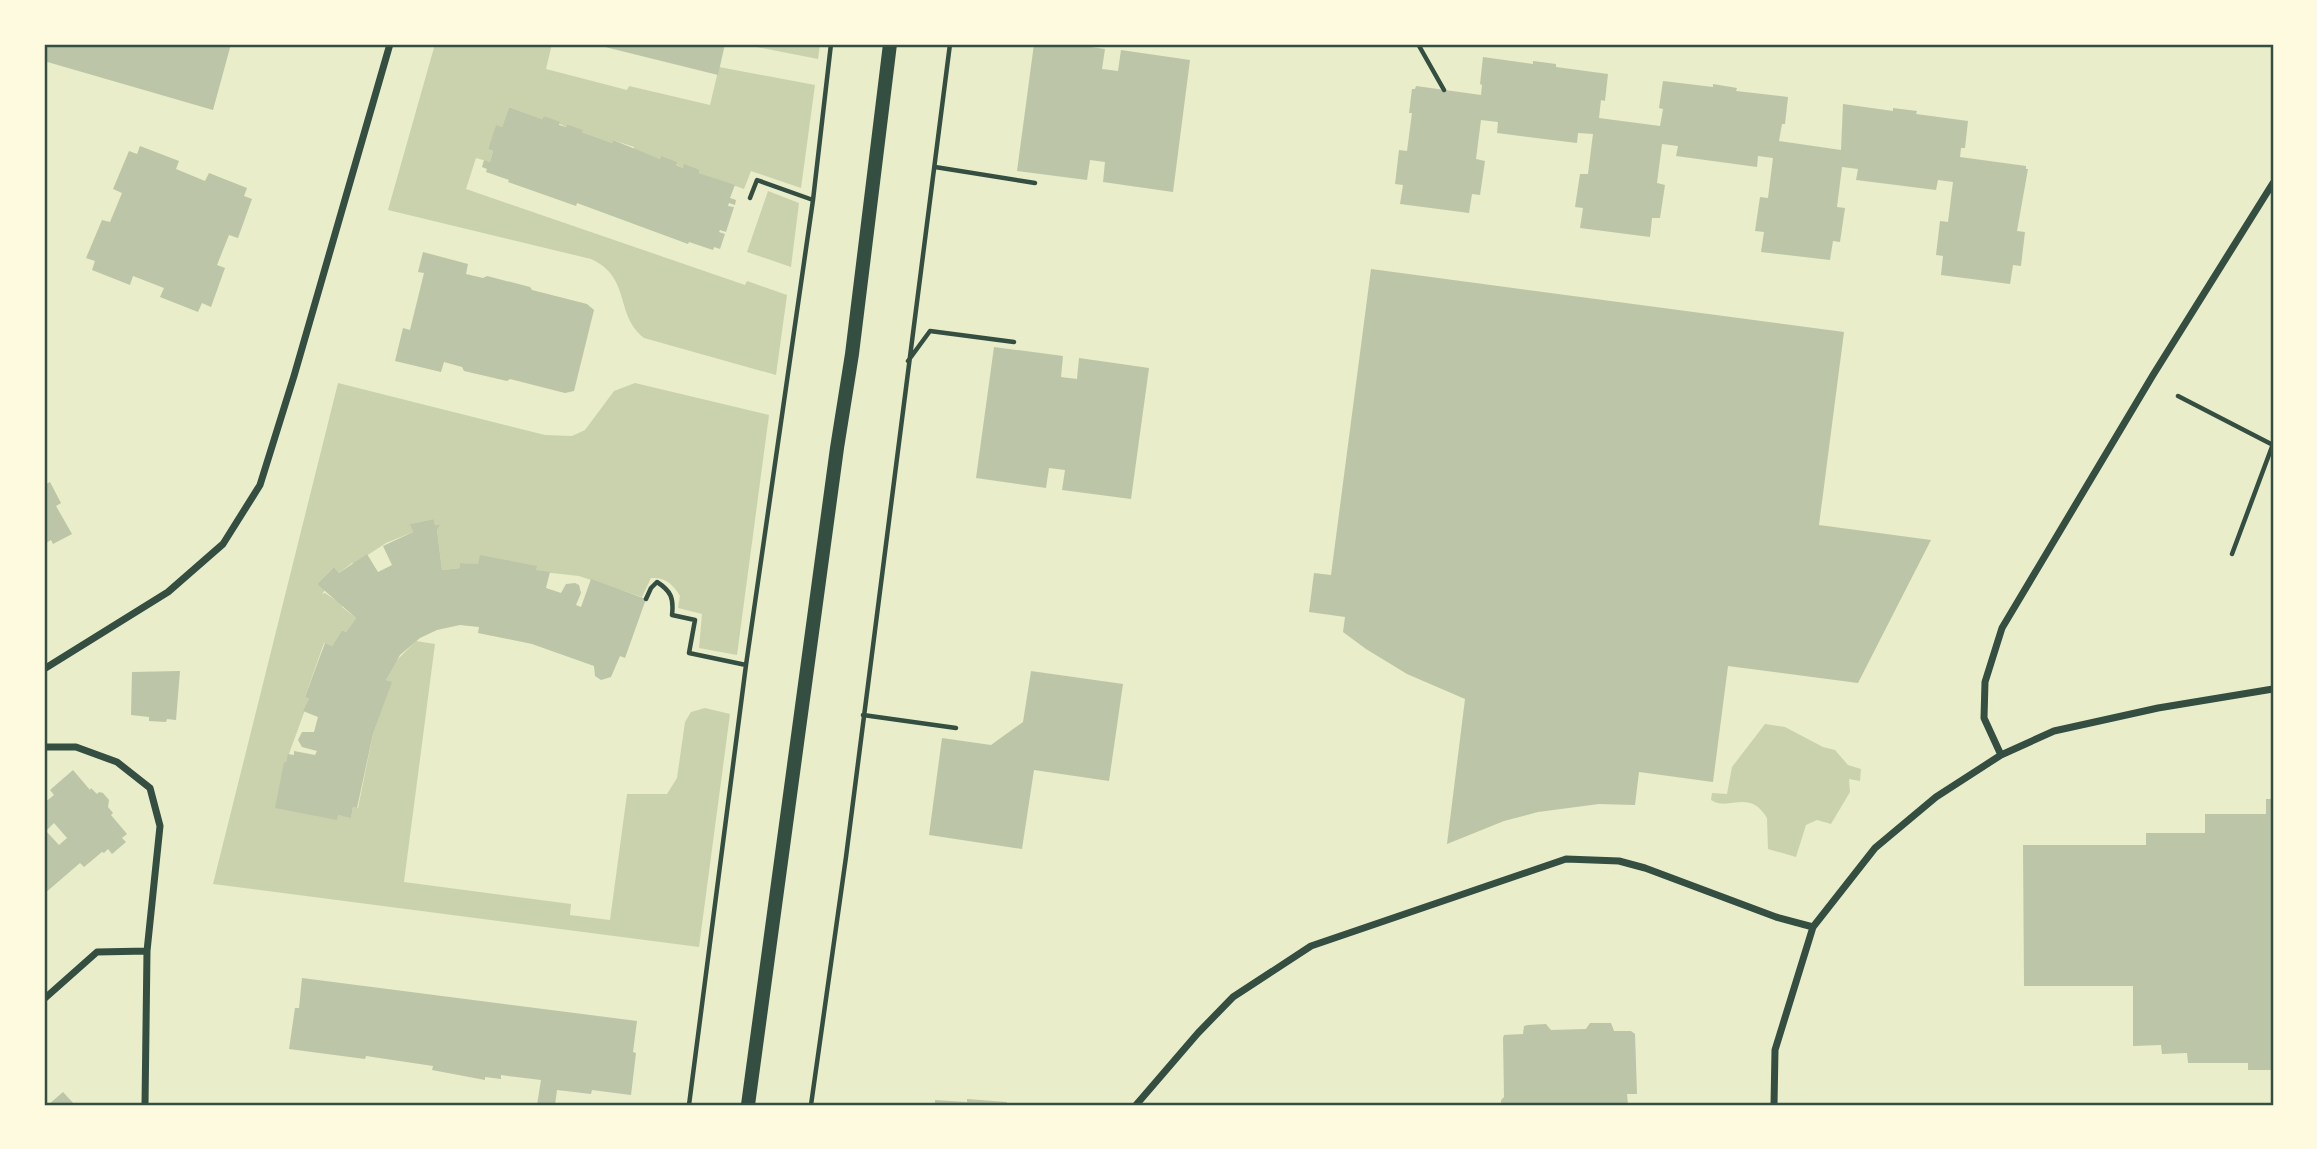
<svg xmlns="http://www.w3.org/2000/svg" width="2317" height="1149" viewBox="0 0 2317 1149" font-family="'IBM Plex Sans',sans-serif">
<style>
.green{fill:#cad2ad}
.building{fill:#bcc5a7;fill-rule:evenodd}
.lines{fill:none;stroke-linecap:round;stroke-linejoin:round}
.path{stroke:#344e41;stroke-width:4.5}
.minor{stroke:#344e41;stroke-width:7}
.secondary{stroke:#344e41;stroke-width:14}
.neatline{fill:none;stroke:#344e41;stroke-width:2.5}
</style>
<rect width="100%" height="100%" fill="#e9edc9"/>
<path class="green" d="M 435,44 L 552,44 L 546,69 L 627,90 L 629,86 L 710,105 L 719,67 L 815,85 L 801,188 L 751,171 L 744,189 L 699,173 L 700,170 L 683,168 L 661,157 L 660,159 L 634,150 L 634,147 L 613,140 L 612,143 L 582,132 L 582,130 L 567,124 L 566,127 L 544,116 L 542,119 L 509,107 L 502,127 L 496,126 L 488,149 L 493,151 L 490,162 L 476,158 L 466,189 L 745,285 L 747,281 L 787,295 L 776,375 L 644,338 C 614,314 632,278 591,259 L 388,210 Z
M 741,44 L 820,44 L 818,59 Z
M 768,191 L 799,203 L 791,267 L 747,252 Z
M 338,383 L 545,435 L 572,436 L 585,430 L 614,391 L 635,383 L 769,415 L 737,655 L 699,648 L 702,614 L 678,608 L 680,596 C 673,584 665,577 651,578 L 642,597 L 579,576 L 460,563 L 460,568 L 442,570 L 437,530 L 441,524 L 435,525 L 434,519 L 411,524 L 413,532 L 386,543 L 354,564 L 352,563 L 339,573 L 334,567 L 317,584 L 325,590 L 322,594 L 325,593 L 343,605 L 342,607 L 356,618 L 346,632 L 342,630 L 332,646 L 324,643 L 305,697 L 309,699 L 286,762 L 284,762 L 338,815 L 351,817 L 353,807 L 358,808 L 373,734 L 391,682 L 386,680 L 395,662 L 416,641 L 435,644 L 404,882 L 571,904 L 570,915 L 610,920 L 627,794 L 667,794 L 677,778 L 685,722 L 691,712 L 705,708 L 730,714 L 699,947 L 213,884 Z
M 1765,724 L 1785,727 L 1823,747 L 1835,750 L 1848,765 L 1861,769 L 1860,781 L 1849,779 L 1850,792 L 1831,824 L 1817,820 L 1806,825 L 1796,857 L 1768,849 L 1767,818 C 1749,788 1729,812 1711,800 L 1712,793 L 1727,794 L 1732,767 Z"/>
<path class="building" d="M 44,44 L 231,44 L 213,110 L 44,61 Z
M 593,44 L 725,44 L 718,75 Z
M 1034,44 L 1071,44 L 1105,49 L 1102,69 L 1118,71 L 1121,50 L 1190,60 L 1173,192 L 1103,182 L 1105,162 L 1090,160 L 1087,180 L 1017,171 Z
M 1483,57 L 1533,64 L 1533,61 L 1556,64 L 1556,67 L 1608,74 L 1605,101 L 1601,100 L 1599,118 L 1660,126 L 1663,109 L 1659,108 L 1663,81 L 1713,87 L 1713,84 L 1737,88 L 1736,91 L 1788,97 L 1785,124 L 1782,124 L 1779,141 L 1841,150 L 1843,104 L 1893,111 L 1893,108 L 1917,111 L 1916,114 L 1968,121 L 1965,148 L 1961,148 L 1960,157 L 2026,166 L 2026,169 L 2028,169 L 2017,231 L 2025,232 L 2021,266 L 2013,265 L 2010,284 L 1941,275 L 1943,256 L 1936,255 L 1940,221 L 1948,222 L 1953,182 L 1938,180 L 1936,190 L 1856,180 L 1858,169 L 1842,167 L 1837,207 L 1845,208 L 1840,242 L 1833,241 L 1830,260 L 1761,252 L 1764,232 L 1755,231 L 1760,197 L 1768,198 L 1773,158 L 1758,156 L 1757,167 L 1676,156 L 1678,146 L 1662,144 L 1657,183 L 1665,185 L 1660,218 L 1652,218 L 1650,237 L 1580,228 L 1583,208 L 1575,207 L 1580,174 L 1588,174 L 1593,134 L 1578,133 L 1577,143 L 1497,133 L 1498,122 L 1481,120 L 1476,159 L 1485,161 L 1480,195 L 1472,194 L 1469,213 L 1400,204 L 1403,185 L 1395,184 L 1399,150 L 1407,151 L 1412,113 L 1409,113 L 1412,89 L 1415,89 L 1416,86 L 1481,95 L 1482,85 L 1480,84 Z
M 509,107 L 542,119 L 544,116 L 560,122 L 559,125 L 566,127 L 567,124 L 583,130 L 582,132 L 612,143 L 613,140 L 660,159 L 661,156 L 677,162 L 676,165 L 683,168 L 684,164 L 700,170 L 699,173 L 735,185 L 730,198 L 736,200 L 735,205 L 729,203 L 728,206 L 734,207 L 726,232 L 720,230 L 719,232 L 725,234 L 720,249 L 714,247 L 713,250 L 689,242 L 688,244 L 577,203 L 576,206 L 508,182 L 509,180 L 486,172 L 487,169 L 482,167 L 484,160 L 490,162 L 493,151 L 488,149 L 496,125 L 502,127 Z
M 140,146 L 179,161 L 176,169 L 205,181 L 209,173 L 247,188 L 244,196 L 252,199 L 238,238 L 229,235 L 217,265 L 225,268 L 211,307 L 202,303 L 198,312 L 160,297 L 164,288 L 133,276 L 130,285 L 92,270 L 95,261 L 86,258 L 102,220 L 110,222 L 122,193 L 113,189 L 129,151 L 137,154 Z
M 423,252 L 468,264 L 466,274 L 483,278 L 487,276 L 530,287 L 532,290 L 587,304 L 594,310 L 574,391 L 565,393 L 510,379 L 507,381 L 464,371 L 462,367 L 444,362 L 441,372 L 395,361 L 403,328 L 410,330 L 424,273 L 418,272 Z
M 1371,269 L 1844,332 L 1819,525 L 1931,540 L 1858,683 L 1728,666 L 1713,782 L 1639,772 L 1635,805 L 1599,804 L 1538,812 L 1504,821 L 1447,844 L 1465,699 L 1407,674 L 1366,649 L 1343,632 L 1345,617 L 1309,612 L 1314,573 L 1331,575 Z
M 994,347 L 1063,356 L 1061,377 L 1077,379 L 1079,358 L 1149,368 L 1131,499 L 1062,490 L 1065,470 L 1049,468 L 1046,488 L 976,478 Z
M 50,482 L 61,503 L 56,506 L 72,534 L 53,544 L 51,540 L 44,544 L 44,485 Z
M 434,519 L 435,525 L 441,524 L 437,530 L 442,570 L 460,568 L 460,563 L 478,564 L 480,555 L 537,566 L 536,570 L 550,572 L 546,588 L 561,593 L 566,584 L 575,583 L 579,585 L 581,593 L 576,605 L 581,607 L 591,579 L 646,599 L 625,658 L 620,656 L 611,677 L 601,680 L 595,676 L 594,666 L 532,644 L 478,633 L 479,627 L 460,625 L 437,630 L 420,638 L 400,655 L 386,680 L 392,682 L 373,734 L 357,808 L 353,807 L 351,818 L 338,815 L 337,820 L 275,808 L 284,762 L 286,762 L 288,754 L 294,755 L 294,751 L 315,755 L 317,751 L 302,747 L 298,740 L 302,732 L 314,732 L 318,717 L 303,711 L 309,699 L 305,697 L 325,643 L 332,646 L 342,630 L 346,632 L 356,618 L 317,584 L 334,567 L 339,573 L 367,554 L 378,572 L 392,565 L 383,546 L 413,532 L 410,524 Z
M 180,671 L 176,720 L 167,719 L 166,722 L 149,721 L 149,717 L 131,715 L 132,672 Z
M 1031,671 L 1123,684 L 1109,781 L 1034,770 L 1022,849 L 929,835 L 942,738 L 991,745 L 1023,722 Z
M 73,770 L 90,790 L 91,788 L 97,794 L 99,792 L 103,793 L 109,800 L 108,807 L 113,813 L 111,815 L 127,834 L 122,838 L 126,842 L 112,854 L 108,849 L 104,853 L 102,852 L 84,867 L 80,863 L 44,894 L 44,803 L 54,795 L 50,790 ZM 54,823 L 67,838 L 59,845 L 46,831 Z
M 2266,799 L 2273,799 L 2273,1070 L 2248,1070 L 2248,1063 L 2188,1063 L 2187,1053 L 2162,1054 L 2161,1045 L 2133,1046 L 2133,986 L 2024,986 L 2023,845 L 2146,845 L 2146,833 L 2205,833 L 2205,814 L 2266,814 Z
M 302,978 L 637,1021 L 633,1052 L 636,1053 L 631,1095 L 592,1090 L 591,1094 L 557,1090 L 555,1105 L 537,1105 L 541,1080 L 501,1075 L 501,1079 L 485,1077 L 485,1080 L 432,1070 L 433,1066 L 366,1056 L 365,1059 L 289,1049 L 295,1008 L 299,1008 Z
M 1590,1023 L 1611,1023 L 1614,1031 L 1631,1031 L 1635,1034 L 1637,1094 L 1627,1094 L 1628,1105 L 1501,1105 L 1501,1100 L 1504,1097 L 1503,1038 L 1504,1035 L 1523,1034 L 1524,1026 L 1528,1025 L 1546,1024 L 1551,1030 L 1586,1029 Z
M 63,1092 L 75,1105 L 48,1105 Z
M 967,1099 L 1007,1102 L 1006,1105 L 935,1105 L 935,1100 L 967,1102 Z"/>
<g class="lines">
<path class="path" d="M 1418,44 L 1444,90
M 935,167 L 1035,183
M 750,198 L 757,180 L 813,200
M 908,361 L 930,331 L 1014,342
M 2178,396 L 2273,445
M 2232,554 L 2273,444
M 646,599 L 651,588 L 657,582 C 671,591 674,598 672,615 L 695,620 L 689,653 L 746,665
M 863,715 L 956,728
M 689,1105 L 746,665 L 813,200 L 831,44
M 811,1105 L 846,857 L 950,44"/>
<path class="minor" d="M 44,669 L 168,592 L 223,544 L 260,485 L 294,376 L 390,44
M 44,747 L 76,747 L 117,762 L 150,788 L 160,826 L 147,951 L 145,1105
M 2001,755 L 1984,718 L 1985,682 L 2002,628 L 2153,375 L 2273,183
M 44,999 L 97,952 L 147,951
M 1136,1105 L 1198,1033 L 1233,997 L 1311,946 L 1566,859 L 1619,861 L 1645,868 L 1776,917 L 1813,927
M 1774,1105 L 1775,1050 L 1813,927 L 1875,848 L 1936,797 L 2001,755 L 2054,731 L 2158,708 L 2273,689"/>
<path class="secondary" d="M 748,1105 L 837,448 L 852,354 L 890,44"/>
</g>
<rect width="2317" height="1149" fill="none" stroke="#fefae0" stroke-width="91"/>
<rect x="46" y="46" width="2226" height="1058" class="neatline"/>
</svg>
